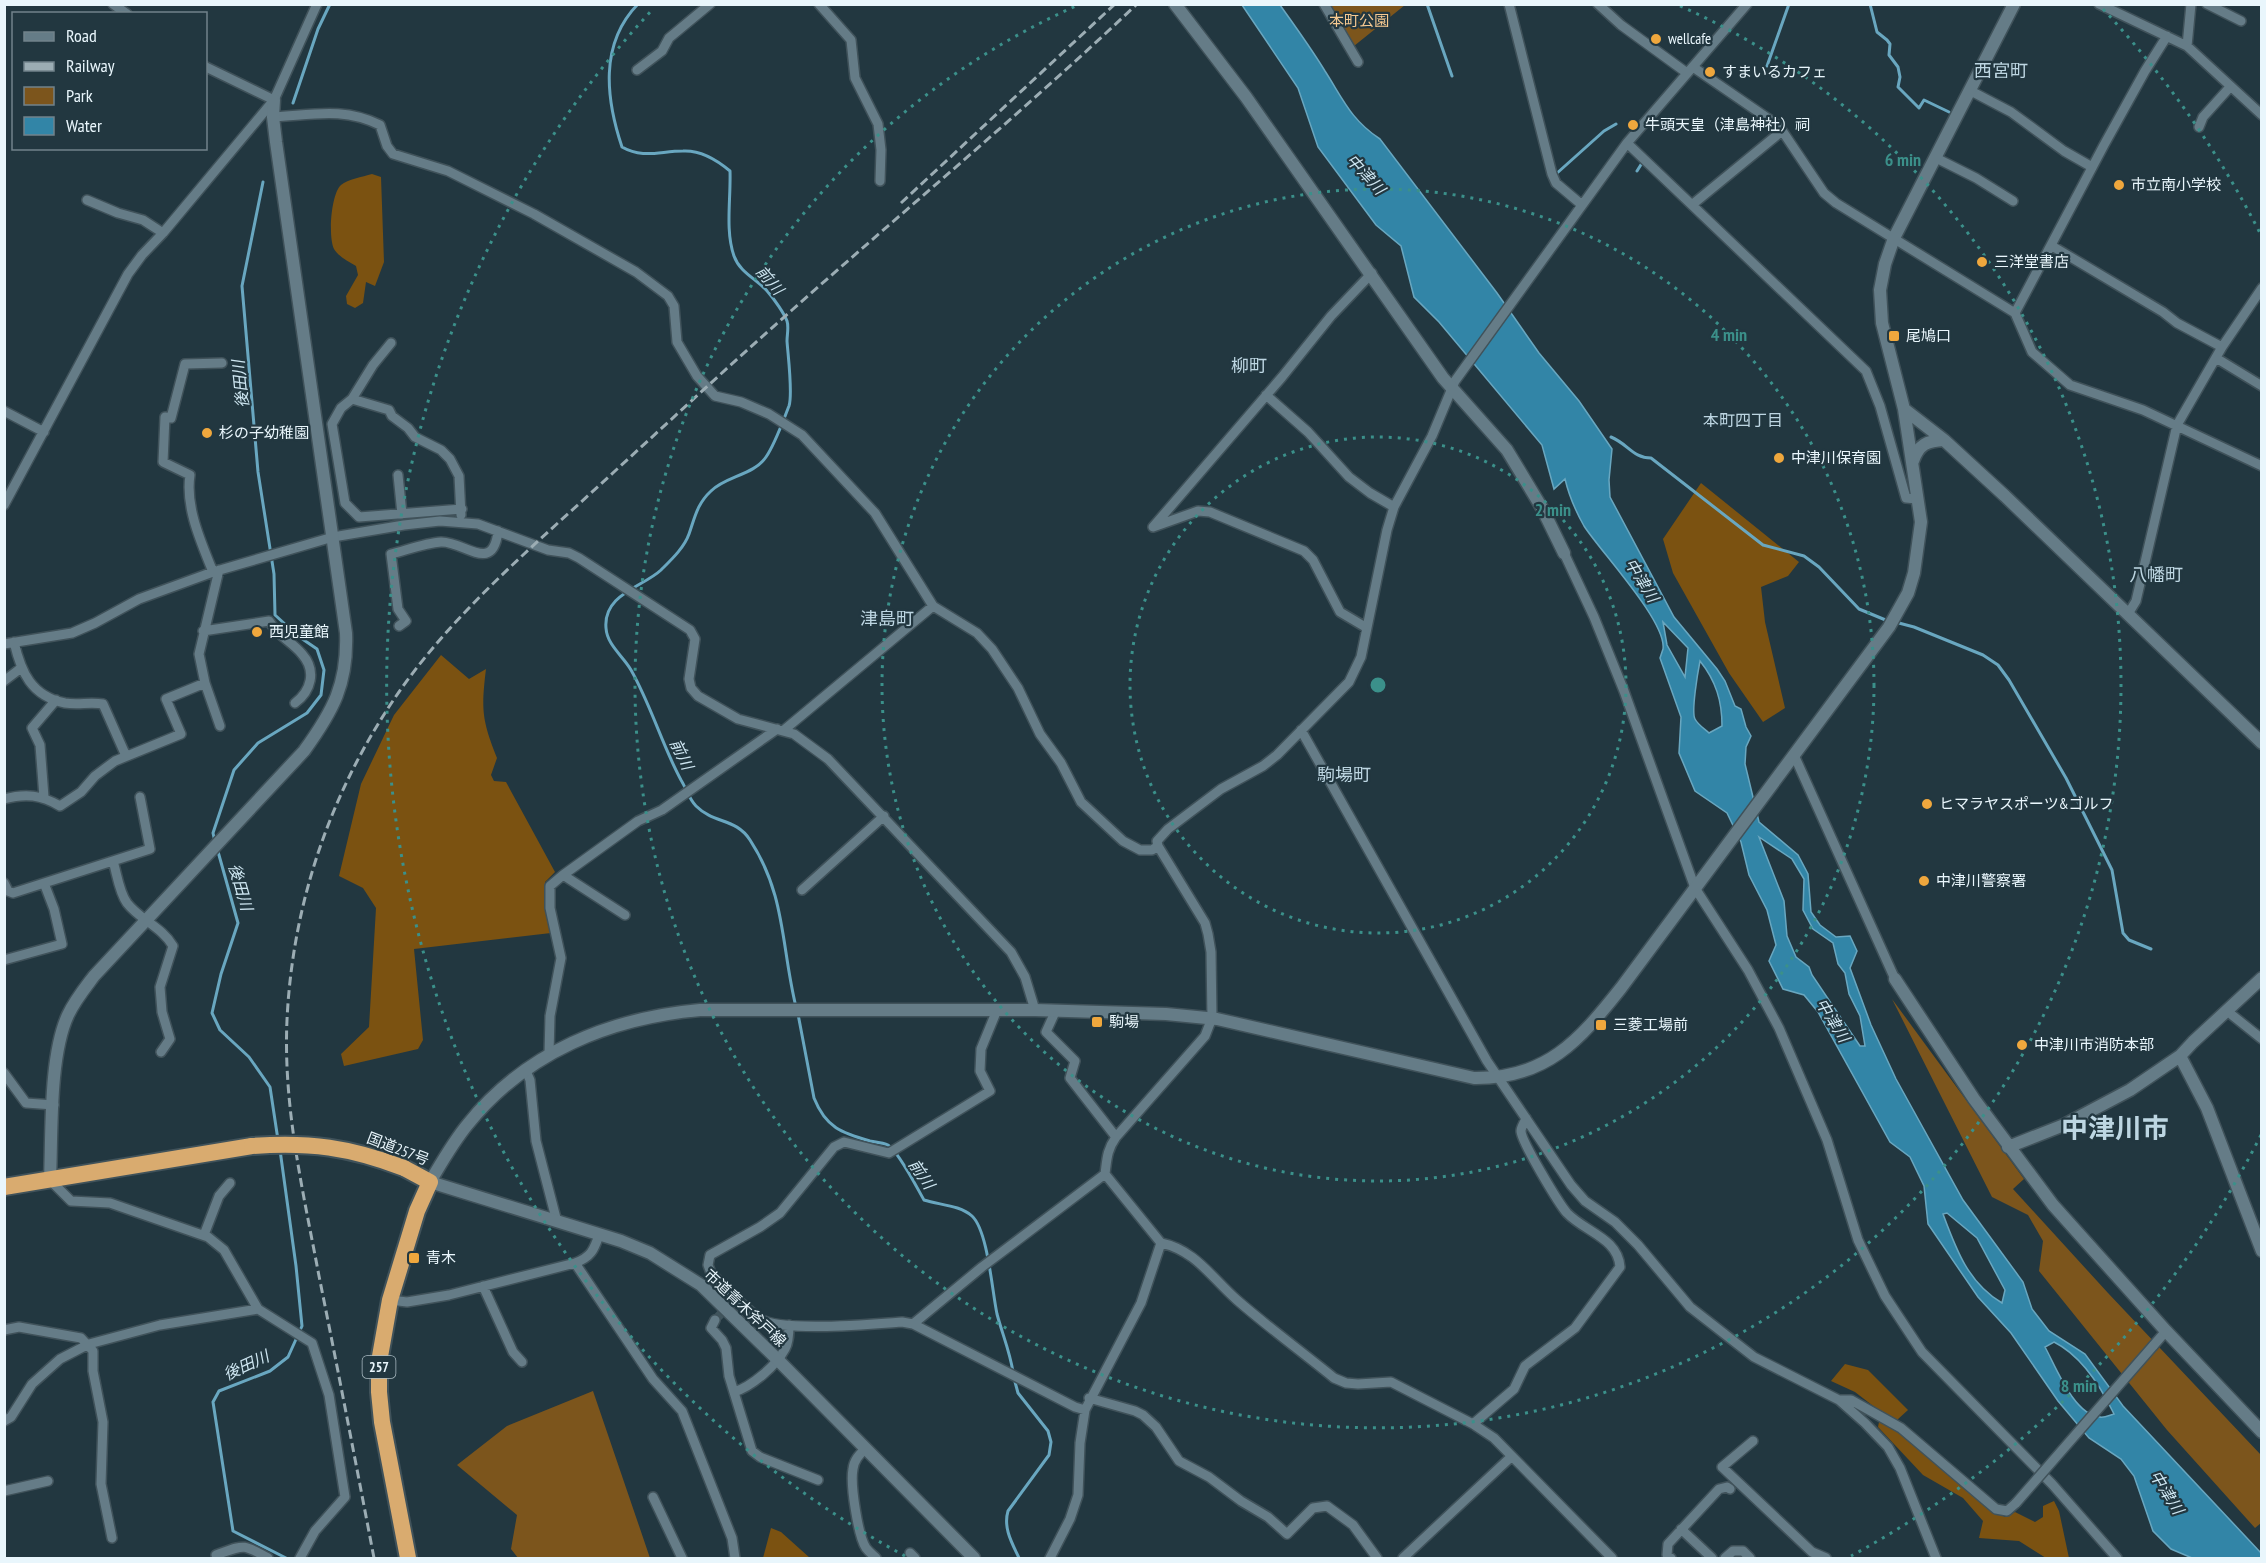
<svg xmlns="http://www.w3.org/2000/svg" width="2266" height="1563" viewBox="0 0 2266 1563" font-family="'PT Sans Narrow','Noto Sans JP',sans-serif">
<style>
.green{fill:#7c551c}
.forest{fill:#7b5211}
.water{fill:#3285a7;stroke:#69a7c0;stroke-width:1.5;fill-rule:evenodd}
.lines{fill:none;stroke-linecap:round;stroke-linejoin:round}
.stream{stroke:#69a7c0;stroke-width:3}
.street-tunnel{stroke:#40545c;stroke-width:9;stroke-dasharray:9 4.5;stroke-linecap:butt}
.street-casing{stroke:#40525a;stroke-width:12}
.secondary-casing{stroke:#40525a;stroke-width:15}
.highway-casing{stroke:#40525a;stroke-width:20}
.street{stroke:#657c87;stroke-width:9}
.secondary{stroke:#657c87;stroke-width:12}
.highway{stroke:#d9ab6f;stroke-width:16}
.rail{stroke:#9cadb4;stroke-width:3;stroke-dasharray:9 4.5;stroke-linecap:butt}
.street-bridge-casing{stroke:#40525a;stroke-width:12;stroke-linecap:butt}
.highway-bridge-casing{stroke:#40525a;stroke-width:20;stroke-linecap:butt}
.street-bridge{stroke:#657c87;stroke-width:9}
.highway-bridge{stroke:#d9ab6f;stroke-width:16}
.ring{fill:none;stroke:#3b908a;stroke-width:3;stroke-dasharray:3 6}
.poi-dot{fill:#efa73d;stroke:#223740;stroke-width:2}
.labels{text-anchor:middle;stroke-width:4.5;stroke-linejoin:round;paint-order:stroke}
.shield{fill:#223740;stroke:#adbdc4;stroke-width:1.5}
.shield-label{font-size:14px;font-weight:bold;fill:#e9f6fc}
.park-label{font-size:15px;fill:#f6c991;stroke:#223740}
.poi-label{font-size:15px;fill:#e9f6fc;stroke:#223740;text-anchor:start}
.street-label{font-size:15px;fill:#e9f6fc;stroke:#223740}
.water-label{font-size:16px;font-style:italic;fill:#cfe7f2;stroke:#223740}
.neighbourhood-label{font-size:16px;fill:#bdd6e2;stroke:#223740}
.quarter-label{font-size:18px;fill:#bdd6e2;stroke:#223740}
.town-label{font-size:27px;font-weight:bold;fill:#bdd6e2;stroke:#223740}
.centre{fill:#3b908a;stroke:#223740;stroke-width:3}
.ring-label{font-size:18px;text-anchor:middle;font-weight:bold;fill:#3b908a;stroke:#223740;stroke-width:4.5;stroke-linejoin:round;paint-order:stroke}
</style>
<rect width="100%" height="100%" fill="#223740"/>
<path class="green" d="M 1330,5 L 1405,5 L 1354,46 Z
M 1892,999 L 2024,1179 L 2013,1189 L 2108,1293 L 2261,1455 L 2261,1523 L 2255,1528 L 2167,1430 L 2039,1271 L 2043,1241 L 2028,1215 L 1992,1197 Z
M 593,1391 L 650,1558 L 518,1558 L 511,1549 L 517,1515 L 457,1465 L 507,1426 Z"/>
<path class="forest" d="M 372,174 L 381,177 L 384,262 L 375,286 L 366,282 L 363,303 L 355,308 L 347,304 L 346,296 L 358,275 L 356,266 C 348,261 339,257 334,249 C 328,237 331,194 341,185 C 348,179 362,177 372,174 Z
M 1701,483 L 1799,562 L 1788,576 L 1761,587 L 1765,622 L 1785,708 L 1763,722 L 1729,673 L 1673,573 L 1663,539 Z
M 441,655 L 469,679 L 486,669 C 481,710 482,720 497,758 L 491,775 L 494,781 L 506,782 L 555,872 L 545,882 L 546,911 L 551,933 L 414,949 L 423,1040 L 418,1049 L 344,1066 L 341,1054 L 369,1027 L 376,908 L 363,888 L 339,876 L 361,784 L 394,715 Z
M 1845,1364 L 1868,1370 L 1908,1410 L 1897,1420 L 1900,1431 L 1996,1512 L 2005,1517 L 2015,1512 L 2035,1522 L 2043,1517 L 2043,1506 L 2054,1501 L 2059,1511 L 2069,1558 L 2046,1558 L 2019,1541 L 1979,1538 L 1983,1521 L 1963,1498 L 1923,1475 L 1878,1427 L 1881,1412 L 1855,1392 L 1831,1381 Z
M 771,1528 L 781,1532 L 810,1558 L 763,1558 Z"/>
<path class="water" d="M 1242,5 L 1280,5 C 1295,26 1311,48 1325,71 C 1343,99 1351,120 1380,139 L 1497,293 L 1539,353 L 1579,401 L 1612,449 L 1609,480 L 1610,497 L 1674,617 L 1717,669 L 1725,681 L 1735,706 L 1741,709 L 1746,727 L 1751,736 L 1746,747 L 1745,764 L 1759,822 L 1798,855 L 1808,874 L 1811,912 L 1820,925 L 1836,937 L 1850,936 L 1857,951 L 1850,968 L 1871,1025 L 1896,1079 L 1963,1200 L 2023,1282 L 2032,1309 L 2049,1331 L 2085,1354 L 2123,1406 L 2261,1553 L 2261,1558 L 2192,1558 L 2171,1549 L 2153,1531 L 2134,1476 L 2121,1459 L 2089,1438 L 2058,1401 L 2011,1333 L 1978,1297 L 1928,1224 L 1924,1186 L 1910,1157 L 1890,1142 L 1818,1012 L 1804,995 L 1783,989 L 1769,961 L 1776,945 L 1767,910 L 1749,875 L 1741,842 L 1727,813 L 1695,791 L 1679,753 L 1681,717 L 1660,658 C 1661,655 1662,652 1663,649 C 1667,622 1600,551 1584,526 C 1575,510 1569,496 1565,479 L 1554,489 L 1542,445 L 1439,322 L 1414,297 L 1401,246 L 1376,225 L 1318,147 L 1298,88 ZM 1663,622 L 1688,648 L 1685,677 L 1667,645 ZM 1700,661 C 1716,681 1722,701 1722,726 L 1709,733 C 1705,729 1698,725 1695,719 C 1691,712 1698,671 1700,661 ZM 1759,837 L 1792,859 L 1804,879 L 1803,910 L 1813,929 L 1833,943 L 1838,964 L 1845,973 L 1849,994 L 1860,1016 L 1865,1046 L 1860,1046 L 1812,975 L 1809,967 L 1796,957 L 1787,936 L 1784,901 ZM 1947,1213 L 1977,1238 L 2005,1290 L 2002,1303 C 1968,1283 1956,1249 1943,1214 ZM 2054,1342 C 2082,1356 2101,1387 2114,1414 C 2110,1415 2104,1418 2100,1417 C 2074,1415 2056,1367 2045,1347 Z"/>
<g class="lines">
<path class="stream" d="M 638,4 C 599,44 606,99 622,147 C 643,159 660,151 683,151 C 701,150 717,160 730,171 C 731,199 725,230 734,256 C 740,273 757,279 768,292 C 774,299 784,313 787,321 C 789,327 787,335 787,341 C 788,356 793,394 789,406 C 783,421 775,444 766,457 C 754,475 726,476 711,491 C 697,504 695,517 689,534 C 684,548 671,560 661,570 C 643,587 603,594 606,628 C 607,645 623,656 631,670 C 651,705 662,745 681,780 C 686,788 689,799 696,806 C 714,824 736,818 750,840 C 786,895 781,946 796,1007
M 1427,4 L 1452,76
M 1870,4 L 1877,32 L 1887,40 L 1890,44 L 1889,55 L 1898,67 L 1900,77 L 1898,87 L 1919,108 L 1924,100 L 1949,112
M 1767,66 L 1789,4
M 293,103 L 318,29 L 330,4
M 1637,171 L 1642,163
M 1556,174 L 1604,131 L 1616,124
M 1611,437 C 1628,444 1633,458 1651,458 L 1763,545 L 1804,556 L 1819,567 L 1859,609 L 1888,621
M 1895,622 L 1914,627 L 1983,655 L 1998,665 L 2009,680 L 2066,778 L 2112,870 L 2123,933 L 2129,940 L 2151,949
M 215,842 L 213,833 L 234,770 L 258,743 L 307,713 L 321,695 L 324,670 L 317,649 L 298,636 L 275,615 L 274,574 L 258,472 L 242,286 L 263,182
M 217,848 L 238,923 L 221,974 L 212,1013 L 220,1030 L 249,1057 L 270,1087 L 278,1140
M 798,1014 L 814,1098 C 826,1128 842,1133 870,1141 C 876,1142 884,1143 888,1145 C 899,1152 917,1188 924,1200 C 939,1205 960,1205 972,1216 C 988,1231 992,1291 997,1314 C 1002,1333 1010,1352 1013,1372
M 280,1150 L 296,1266 L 302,1326 L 288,1357 L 270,1371 L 219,1391 L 213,1402 L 233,1531 L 286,1558
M 1014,1378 L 1018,1393 L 1048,1431 L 1051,1442 L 1049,1455 L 1008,1511 C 1003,1528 1012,1543 1019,1558"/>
<path class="street-tunnel" d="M 715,1320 L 734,1300"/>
<defs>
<path id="street" d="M 113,4 L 127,14
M 819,4 L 851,40 L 855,78 L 878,124 L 881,150 L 880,181
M 1324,4 L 1358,62
M 1509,4 L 1552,174 L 1556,183 L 1582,205
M 1598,4 L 1621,25 L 1687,73
M 2099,4 L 2187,46 L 2262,115
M 2207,4 L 2241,21
M 2187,46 L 2191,4
M 206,67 L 274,100
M 1693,67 L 1779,126 L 1824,193 L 1836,203 L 2015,313 L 2032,352 L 2070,385 L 2143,410 L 2262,466
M 637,70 L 662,51 L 669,38 L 710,4
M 1969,90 L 2011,112 L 2064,151 L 2092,167
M 273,117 C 313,115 343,107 380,125 L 387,146 L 393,154 L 448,171 L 534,214 L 636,272 L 668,296 L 674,306 L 677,342 L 697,376 L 715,396 L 741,402 L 769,414 L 802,435 L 875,513 L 933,606 L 977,633 L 992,649 L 1018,688 L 1040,734 L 1061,763 L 1081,802 L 1123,841 L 1140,850 L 1152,850 L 1158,846
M 2199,127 L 2203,117 L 2230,87
M 1627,143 L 1866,371 L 1880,406 L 1906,498 L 1917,499
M 1936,158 L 1976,178 L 2013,201
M 87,200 L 118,213 L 143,220 L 163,233
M 1693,204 L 1782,131
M 2052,246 L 2163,312 L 2177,323 L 2222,347
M 2015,313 L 2104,145 L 2145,71 L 2167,36
M 391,343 L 373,365 L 352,399 L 341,408 L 332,424 L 345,503 L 359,517 L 462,509
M 2216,358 L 2262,386
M 1266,395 L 1308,432 L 1349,477 L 1370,493 L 1394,507
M 352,399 L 389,410 L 392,416 L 408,428 L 415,437 L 441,450 L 450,459 L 459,476 L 461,515
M 4,411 L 44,432
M 398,475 L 402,514
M 4,505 L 128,274 L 142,255 L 163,233 L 274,100 L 317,4
M 1564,553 L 1594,617 L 1624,691 L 1695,888 L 1748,970 L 1779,1028 L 1827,1140 L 1858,1240 L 1885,1296 L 1922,1352 L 2052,1484 L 2117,1558
M 219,570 L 199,654 L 205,683 L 220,726
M 213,572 C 201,542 185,507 190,475 L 163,462 L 165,417 L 171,418 L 185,364 L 222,363
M 2128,614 L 2136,601 L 2177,425 L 2222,347 L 2262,288
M 399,626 L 406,621 L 398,609 L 391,554 C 407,550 425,543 441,542 C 464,541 493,575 498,531
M 1367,628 L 1340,612 L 1313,560 L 1304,551 L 1210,512 L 1198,511 L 1153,527 L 1282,377 L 1331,316 L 1372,273
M 203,631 L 269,621 C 279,637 291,641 302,654 C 317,671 311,691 295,703
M 14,642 C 21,672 31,696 65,703 C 77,705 91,702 103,704 L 126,756
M 4,644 L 72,633 L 95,623 L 139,599 L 213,572 L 333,537 L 404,525 L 440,521 L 478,524 L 548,550 L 569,553 L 579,558 L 690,630 L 695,639 L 689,679 L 691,688 L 698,696 L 738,719 L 794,734 L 828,759 L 1011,952 L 1025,977 L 1035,1010
M 4,681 L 21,668
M 784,730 L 933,606
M 1301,730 L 1487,1061 L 1571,1185 L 1585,1201 L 1615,1222 L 1638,1245 L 1690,1307 L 1754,1357 L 1839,1400 L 1865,1423 L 1888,1447 L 1900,1468 L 1936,1558
M 1794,755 L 1895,979
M 44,797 L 40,745 L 32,728 L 56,700
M 4,799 C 26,793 41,795 60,806 L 81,792 L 95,776 L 115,761 L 181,734 L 166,699 L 205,683
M 113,861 C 117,874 119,892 127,903 C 140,920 162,927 173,946 L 160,987 L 162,1012 L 170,1039 L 161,1052
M 563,875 L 638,821 L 662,810 L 777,729
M 4,883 L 8,891 L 13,893 L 150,849 L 140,797
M 802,890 L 884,816
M 4,960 L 62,944 L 54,909 L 44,883
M 997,1010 L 981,1049 L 980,1071 L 990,1091 L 889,1153 L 844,1142 L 834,1147 L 780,1213 L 760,1227 L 710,1255 L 708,1265 L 711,1273 C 726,1288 741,1305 759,1318 C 779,1333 874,1324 902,1322 L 913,1324 L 1075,1407 L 1085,1410
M 1056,1010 L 1046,1032 L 1075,1061 L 1070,1078 L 1116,1137
M 2232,1015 L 2262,1039
M 549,1054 L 550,1016 L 561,958 L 550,908 L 550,886 L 563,875 L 625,915
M 525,1069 L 530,1080 L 536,1141 L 557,1222
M 4,1073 L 26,1103 L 54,1105
M 50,1180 L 71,1201 L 110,1203 L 208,1237 L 224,1250 L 258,1309 L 312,1343 L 329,1395 L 345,1497 L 315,1531 L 300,1558
M 204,1235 L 219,1196 L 230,1183
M 575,1263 L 653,1379 L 682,1411 L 732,1538 L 735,1558
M 483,1286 L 513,1352 L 522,1362
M 390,1300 L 407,1302 L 449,1295 L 575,1263 C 591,1257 594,1250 599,1235
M 715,1320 L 711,1328 L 722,1340 L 726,1348 L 729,1376 L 752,1451 L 760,1457 L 818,1480
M 913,1324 L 982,1267 L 1105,1174
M 4,1330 L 19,1327 L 81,1338 L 93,1351 L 93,1371 L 103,1422 L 101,1484 L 112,1538
M 2153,1346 L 2166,1331
M 734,1392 C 751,1387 776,1366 785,1349 C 789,1342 789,1333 789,1325
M 1089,1398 L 1135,1411 L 1143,1415 L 1156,1427 L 1179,1461 L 1209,1477 L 1241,1501 L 1268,1517 L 1287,1534 L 1313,1508 L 1327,1506 L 1353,1525 L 1377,1558
M 1839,1400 L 1851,1400 L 1901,1428 L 1996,1509 L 2007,1511 L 2016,1503
M 4,1421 L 11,1417 L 32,1384 L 60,1359 L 89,1344 L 160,1325 L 258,1309
M 1473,1424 L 1514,1389 L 1525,1366 L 1575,1328 L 1620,1267 C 1618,1238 1585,1232 1567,1213 C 1559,1204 1521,1141 1521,1131 C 1521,1127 1525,1122 1526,1118
M 1753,1441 L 1722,1467 L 1812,1552 L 1826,1558
M 865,1449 C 859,1455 854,1460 853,1469 C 850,1484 858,1536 866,1548 C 869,1552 873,1555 876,1558
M 4,1491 L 48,1481
M 653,1497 L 682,1558
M 1681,1529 L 1712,1558
M 910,1553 L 915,1558
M 216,1555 C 244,1545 242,1543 268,1558
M 1050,1558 L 1070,1519 L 1078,1495 L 1080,1443 L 1085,1410 L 1141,1303 L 1161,1243
M 1403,1558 L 1512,1456
M 1612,1558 L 1494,1438 L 1473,1424 L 1391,1382 L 1358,1384 L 1346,1383 L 1334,1378 C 1302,1352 1268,1327 1237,1300 C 1211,1277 1195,1250 1161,1243 L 1105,1174 C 1107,1158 1107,1150 1116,1137 L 1205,1036 L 1212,1018 L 1211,952 L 1208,934 L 1205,923 L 1158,846 L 1157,841 L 1168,829 L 1221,789 L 1263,766 L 1277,755 L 1349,682 L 1361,657 L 1387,530 L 1394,507 L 1432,436 L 1455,381 L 1627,143 L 1747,4
M 1671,1558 L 1667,1555 L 1668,1544 L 1719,1489 L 1727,1487 L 1730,1489
M 1725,1558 L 1733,1551 L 1743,1551 L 1750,1558"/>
<path id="secondary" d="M 1175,4 L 1246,97 L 1443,378 L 1507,450 L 1542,508 L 1564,553
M 1904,409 L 1944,440 L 2005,496 L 2262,743
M 1913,461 C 1919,444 1927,441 1944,440
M 1895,979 L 1974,1099 L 2053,1205 L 2166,1331 L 2262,1432
M 2180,1056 L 2207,1108 L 2262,1251
M 2008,1147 L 2064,1125 L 2130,1090 L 2180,1056 L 2193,1042 L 2262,978
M 50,1180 C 52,1133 49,1056 68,1015 C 75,1000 85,988 94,976 L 304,751 C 333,711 348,684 346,633 L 276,142 L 273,117 L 274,100
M 974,1558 L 777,1359 L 701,1285 L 650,1253 L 621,1241 L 430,1182 C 442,1162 453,1142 468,1124 C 526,1052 610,1018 700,1010 L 1035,1010 L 1166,1014 L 1217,1019 L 1474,1078 C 1546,1079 1579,1041 1621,988 L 1889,627 L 1908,593 L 1914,573 L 1921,522 L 1904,409 L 1882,323 L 1880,290 L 1885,264 L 1894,238 L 2014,4"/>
<path id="highway" d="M 404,1168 L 430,1182 L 417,1211 L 390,1300 L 379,1362 L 379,1392 L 382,1422 L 408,1558
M 4,1187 L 252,1146"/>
</defs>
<use href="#street" class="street-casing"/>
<use href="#secondary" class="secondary-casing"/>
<use href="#highway" class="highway-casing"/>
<use href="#street" class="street"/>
<use href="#secondary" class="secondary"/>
<use href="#highway" class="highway"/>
<path class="rail" d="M 901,203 L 1115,4
M 374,1558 C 356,1464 338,1370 319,1276 C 303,1191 283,1107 287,1020 C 292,911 326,805 385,713 C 444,619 534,546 615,471 C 674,417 732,363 792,310 C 907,208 1025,110 1137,4"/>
<defs>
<path id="street-bridge" d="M 2016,1503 L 2153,1346"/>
<path id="highway-bridge" d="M 252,1146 C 310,1142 349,1147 404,1168"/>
</defs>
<use href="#street-bridge" class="street-bridge-casing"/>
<use href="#highway-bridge" class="highway-bridge-casing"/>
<use href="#street-bridge" class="street-bridge"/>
<use href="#highway-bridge" class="highway-bridge"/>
</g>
<g class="ring">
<circle cx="1378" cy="685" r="248"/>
<circle cx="1378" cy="685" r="496"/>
<path d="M1680 6A743 743 0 1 1 1076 6"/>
<path d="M2261 1135A991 991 0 0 1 1851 1556M905 1556A991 991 0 0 1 653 9M2103 9A991 991 0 0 1 2261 235"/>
</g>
<g class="poi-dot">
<circle cx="1656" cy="39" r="6"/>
<circle cx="1710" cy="72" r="6"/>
<circle cx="1633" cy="125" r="6"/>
<circle cx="2119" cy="185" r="6"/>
<circle cx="1982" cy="262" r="6"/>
<rect x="1888" y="330" width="12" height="12" rx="3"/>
<circle cx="207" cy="433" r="6"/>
<circle cx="1779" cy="458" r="6"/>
<circle cx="257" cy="632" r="6"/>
<circle cx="1927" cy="804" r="6"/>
<circle cx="1924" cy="881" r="6"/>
<rect x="1091" y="1016" width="12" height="12" rx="3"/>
<rect x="1595" y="1019" width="12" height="12" rx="3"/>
<circle cx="2022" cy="1045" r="6"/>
<rect x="408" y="1252" width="12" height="12" rx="3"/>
</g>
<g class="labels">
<rect class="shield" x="362.5" y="1356" width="33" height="22" rx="4.5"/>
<g class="shield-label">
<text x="379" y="1372">257</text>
</g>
<g class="park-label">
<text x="1359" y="26">本町公園</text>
</g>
<g class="poi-label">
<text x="1668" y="44">wellcafe</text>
<text x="1722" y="77">すまいるカフェ</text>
<text x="1645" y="130">牛頭天皇（津島神社）祠</text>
<text x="2131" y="190">市立南小学校</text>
<text x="1994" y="267">三洋堂書店</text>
<text x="1906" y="341">尾鳩口</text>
<text x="219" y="438">杉の子幼稚園</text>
<text x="1791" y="463">中津川保育園</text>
<text x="269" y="637">西児童館</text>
<text x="1939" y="809">ヒマラヤスポーツ&amp;ゴルフ</text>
<text x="1936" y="886">中津川警察署</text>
<text x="1109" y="1027">駒場</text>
<text x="1613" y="1030">三菱工場前</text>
<text x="2034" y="1050">中津川市消防本部</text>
<text x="426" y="1263">青木</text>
</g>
<g class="street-label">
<text transform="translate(398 1149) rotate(21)" y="5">国道257号</text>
<text transform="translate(745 1308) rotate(43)" y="5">市道青木斧戸線</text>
</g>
<g class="water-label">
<text transform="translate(1366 174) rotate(47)" y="6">中津川</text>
<text transform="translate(770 280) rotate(49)" y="6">前川</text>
<text transform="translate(240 384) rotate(-96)" y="6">後田川</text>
<text transform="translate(1642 580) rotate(58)" y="6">中津川</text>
<text transform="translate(682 754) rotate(64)" y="6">前川</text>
<text transform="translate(241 887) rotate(74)" y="6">後田川</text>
<text transform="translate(1833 1020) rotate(58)" y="6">中津川</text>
<text transform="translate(922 1174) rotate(56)" y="6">前川</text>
<text transform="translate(246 1365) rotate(-25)" y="6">後田川</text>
<text transform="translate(2167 1492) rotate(58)" y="6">中津川</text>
</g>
<g class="neighbourhood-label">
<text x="1743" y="426">本町四丁目</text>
</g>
<g class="quarter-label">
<text x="2001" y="77">西宮町</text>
<text x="1249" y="372">柳町</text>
<text x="2156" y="581">八幡町</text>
<text x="887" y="625">津島町</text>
<text x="1344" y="781">駒場町</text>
</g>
<g class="town-label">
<text x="2115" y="1138">中津川市</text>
</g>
</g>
<circle cx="1378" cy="685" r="9" class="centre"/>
<g class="ring-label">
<text x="1903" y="166">6 min</text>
<text x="1729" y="341">4 min</text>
<text x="1553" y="516">2 min</text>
<text x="2079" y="1392">8 min</text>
</g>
<rect width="2266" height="1563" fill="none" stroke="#e9f6fc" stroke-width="12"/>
<rect x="12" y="12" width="195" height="138" fill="#223740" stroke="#72838b" stroke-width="1.5"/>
<rect x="24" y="32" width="30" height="9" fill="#657c87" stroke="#72838b" stroke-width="1.5"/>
<text x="66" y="42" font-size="18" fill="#e9f6fc">Road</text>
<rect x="24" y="62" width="30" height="9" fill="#9cadb4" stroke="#72838b" stroke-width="1.5"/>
<text x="66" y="72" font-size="18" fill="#e9f6fc">Railway</text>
<rect x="24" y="87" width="30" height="18" fill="#7c551c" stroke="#72838b" stroke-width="1.5"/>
<text x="66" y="102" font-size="18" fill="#e9f6fc">Park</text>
<rect x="24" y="117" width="30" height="18" fill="#3285a7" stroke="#72838b" stroke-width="1.5"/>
<text x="66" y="132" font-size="18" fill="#e9f6fc">Water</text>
</svg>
